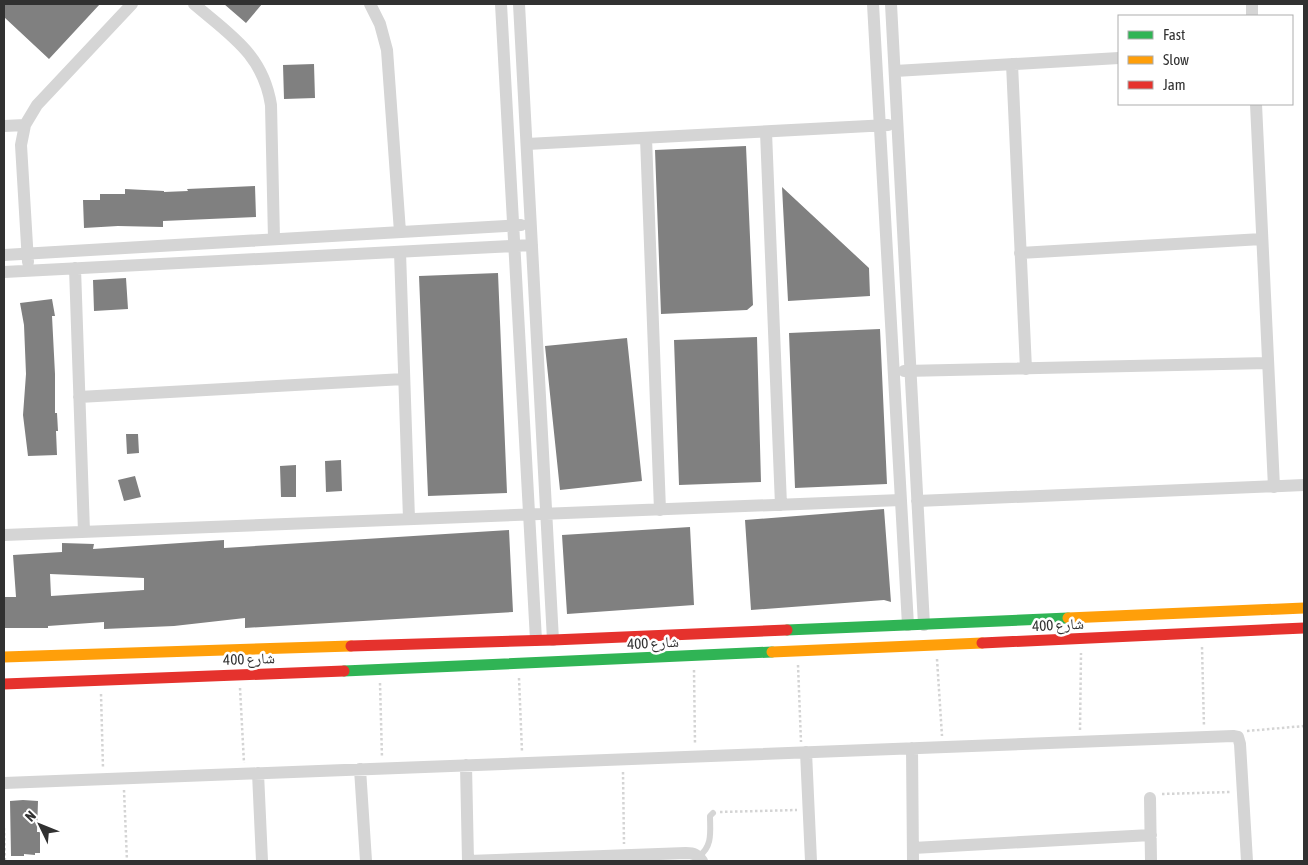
<svg xmlns="http://www.w3.org/2000/svg" width="1308" height="865" viewBox="0 0 1308 865" font-family="'Asap Condensed','Noto Naskh Arabic',sans-serif">
<style>
.building{fill:#808080;fill-rule:evenodd}
.lines{fill:none;stroke-linecap:round;stroke-linejoin:round}
.path{stroke:#d4d4d4;stroke-width:2.5;stroke-dasharray:2.5 2.5;stroke-linecap:butt}
.lane{stroke:#d5d5d5;stroke-width:6}
.street{stroke:#d5d5d5;stroke-width:12}
.fast{stroke:#30b455;stroke-width:11}
.slow{stroke:#ff9f0a;stroke-width:11}
.jam{stroke:#e5322d;stroke-width:11}
.labels{text-anchor:middle;stroke-width:5;stroke-linejoin:round;paint-order:stroke}
.street-label{font-size:15px;fill:#313131;stroke:#fff}
</style>
<rect width="100%" height="100%" fill="#fff"/>
<path class="building" d="M 4,4 L 100,4 L 49,59 L 4,17 Z
M 224,4 L 262,4 L 246,23 Z
M 314,64 L 315,98 L 284,99 L 283,65 Z
M 746,146 L 753,305 L 747,310 L 661,314 L 655,150 Z
M 255,186 L 256,217 L 163,221 L 163,227 L 118,226 L 84,228 L 83,200 L 100,200 L 100,194 L 125,194 L 125,189 L 164,191 L 164,192 L 188,191 L 187,189 Z
M 782,187 L 869,268 L 870,296 L 788,301 Z
M 498,273 L 507,493 L 428,496 L 419,276 Z
M 126,278 L 128,309 L 94,311 L 93,280 Z
M 52,299 L 55,316 L 52,316 L 55,374 L 55,413 L 57,413 L 58,431 L 56,431 L 57,455 L 28,456 L 23,415 L 26,374 L 24,325 L 20,303 Z
M 880,329 L 887,484 L 795,488 L 789,333 Z
M 757,337 L 761,482 L 679,485 L 674,340 Z
M 627,338 L 642,481 L 560,490 L 545,346 Z
M 126,434 L 138,434 L 139,453 L 127,454 Z
M 341,460 L 342,491 L 326,492 L 325,461 Z
M 296,465 L 296,497 L 281,497 L 280,466 Z
M 135,476 L 141,497 L 124,501 L 118,480 Z
M 884,509 L 891,602 L 884,600 L 751,610 L 745,520 Z
M 690,527 L 694,605 L 567,614 L 562,535 Z
M 509,530 L 513,612 L 245,628 L 245,618 L 174,626 L 104,629 L 104,622 L 48,626 L 48,628 L 4,628 L 4,597 L 16,597 L 13,555 L 62,552 L 62,543 L 94,544 L 93,549 L 224,540 L 224,548 ZM 50,574 L 144,578 L 144,590 L 51,596 Z
M 23,800 L 38,801 L 37,832 L 40,832 L 40,853 L 35,853 L 35,855 L 24,854 L 24,856 L 11,856 L 10,801 Z"/>
<g class="lines">
<path class="path" d="M 1202,647 L 1204,727
M 937,659 L 942,736
M 798,665 L 801,742
M 694,670 L 695,744
M 519,678 L 522,752
M 380,683 L 382,758
M 240,688 L 244,763
M 101,694 L 103,768
M 1080,730 L 1081,653
M 1247,731 L 1304,726
M 623,772 L 624,844
M 124,790 L 127,861
M 1162,794 L 1231,792
M 720,812 L 797,810
M 4,828 L 5,861"/>
<path class="lane" d="M 699,856 C 713,846 710,831 710,816 L 713,813"/>
<path class="street" d="M 194,4 C 230,35 263,54 271,105 L 274,239
M 370,4 L 380,24 L 387,50 L 400,232
M 501,4 L 536,640
M 519,4 L 553,640
M 873,4 L 908,625
M 891,4 L 924,625
M 1252,4 L 1252,16
M 1012,64 L 1026,369
M 895,71 L 1119,58
M 1256,104 L 1274,487
M 4,126 L 25,125
M 766,132 L 781,505
M 646,138 L 660,510
M 527,144 L 888,125
M 400,252 L 409,519
M 1020,253 L 1262,239
M 4,255 L 521,225
M 28,262 L 21,145 L 25,125 L 37,105 L 132,4
M 75,268 L 84,532
M 4,272 L 532,245
M 904,371 L 1268,363
M 79,397 L 404,379
M 917,501 L 1304,485
M 4,535 L 901,500
M 912,748 L 913,861
M 806,752 L 811,861
M 466,765 L 468,861
M 360,769 L 366,861
M 258,773 L 262,861
M 4,783 L 1233,736 L 1238,737 L 1240,744 L 1247,861
M 1150,798 L 1151,861
M 913,848 L 1151,835
M 468,861 L 686,853 C 694,853 698,855 702,861"/>
<path class="fast" d="M 787,630 L 1068,618
M 344,671 L 772,652"/>
<path class="slow" d="M 1068,618 L 1304,608
M 772,652 L 982,643
M 4,657 L 351,646"/>
<path class="jam" d="M 982,643 L 1304,628
M 351,646 L 553,640 L 787,630
M 4,684 L 344,671"/>
</g>
<g class="labels">
<g class="street-label">
<text transform="translate(1058 625) rotate(-3)" y="5">شارع 400</text>
<text transform="translate(653 643) rotate(-3)" y="5">شارع 400</text>
<text transform="translate(249 659) rotate(-2)" y="5">شارع 400</text>
</g>
</g>
<rect width="1308" height="865" fill="none" stroke="#313131" stroke-width="10"/>
<rect x="1118" y="15" width="175" height="90" fill="#ffffff" stroke="#adadad"/>
<rect x="1128" y="31" width="25" height="8" fill="#30b455" stroke="#adadad"/>
<text x="1163" y="40" font-size="15" fill="#313131">Fast</text>
<rect x="1128" y="56" width="25" height="8" fill="#ff9f0a" stroke="#adadad"/>
<text x="1163" y="65" font-size="15" fill="#313131">Slow</text>
<rect x="1128" y="81" width="25" height="8" fill="#e5322d" stroke="#adadad"/>
<text x="1163" y="90" font-size="15" fill="#313131">Jam</text>
<g transform="translate(40 825) rotate(313)" stroke="#ffffff" stroke-width="4" paint-order="stroke">
<path d="M0-4L9 19L0 12L-9 19Z" fill="#313131"/>
<text y="-8" font-size="14" font-weight="bold" text-anchor="middle" fill="#313131">N</text>
</g>
</svg>
